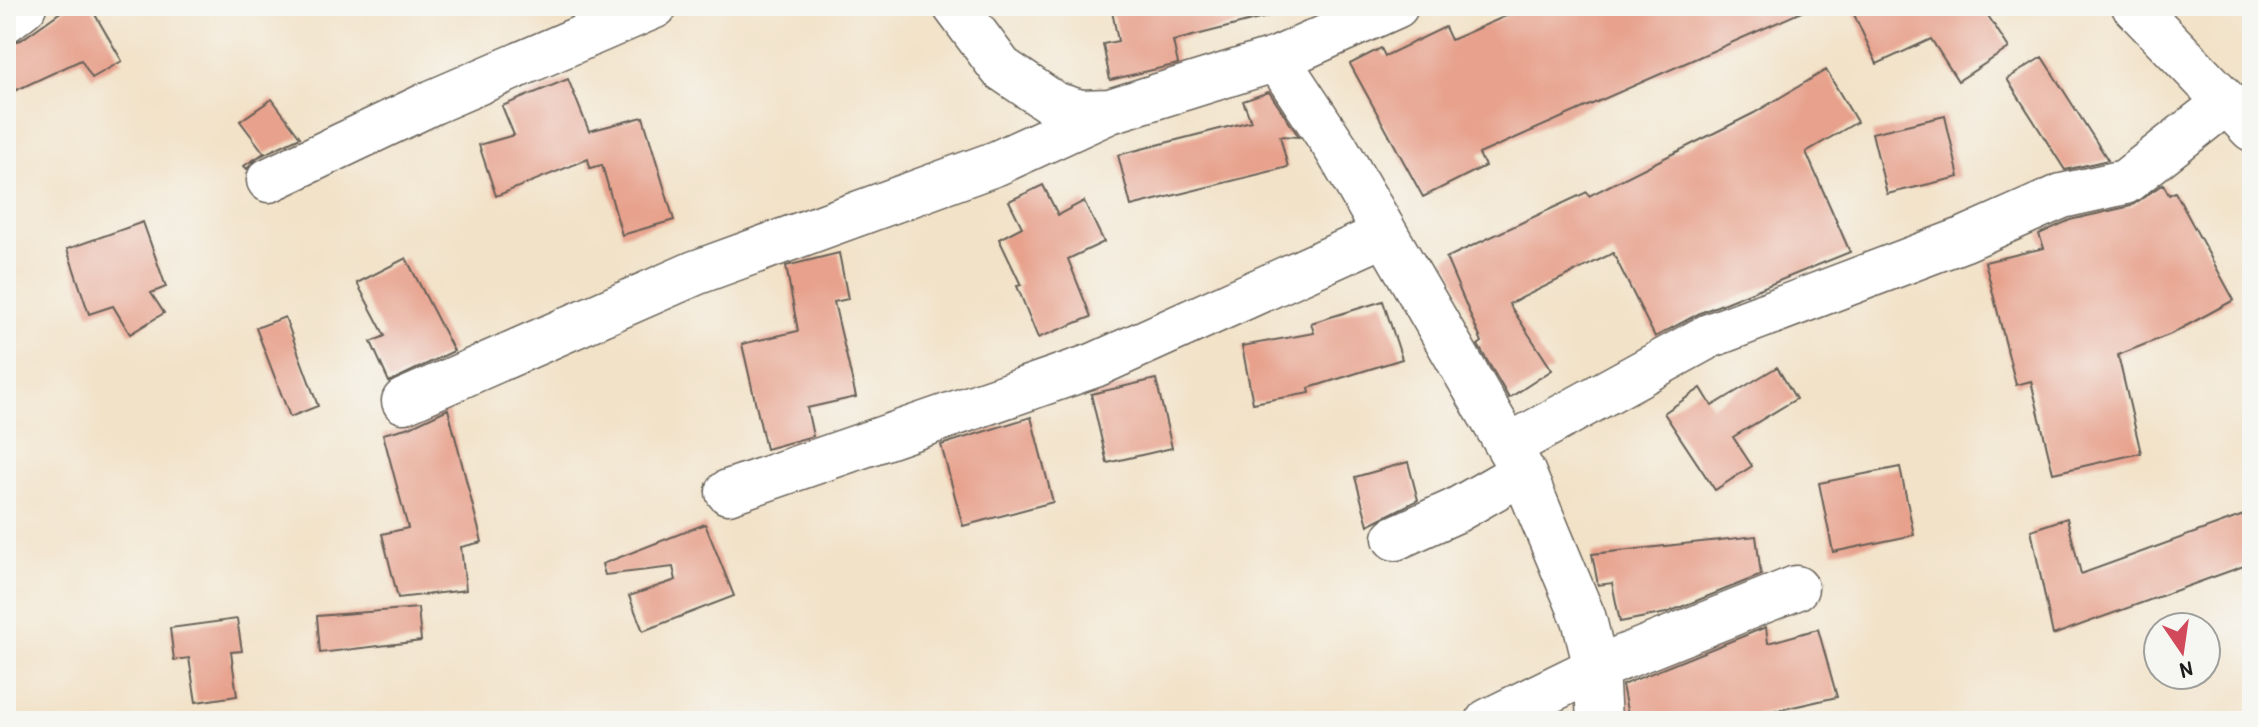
<svg xmlns="http://www.w3.org/2000/svg" width="2258" height="727" viewBox="0 0 2258 727" font-family="'Patrick Hand',sans-serif">
<style>
.building{fill:#e7a18c}
.lines{fill:none;stroke-linecap:round;stroke-linejoin:round}
.minor-casing{stroke:#676158;stroke-width:47}
.minor{stroke:#fff;stroke-width:44}
</style>
<rect width="100%" height="100%" fill="#f6f6f2"/>
<filter id="ink" filterUnits="userSpaceOnUse"><feTurbulence type="fractalNoise" baseFrequency=".0125" numOctaves="2"/><feDisplacementMap in="SourceGraphic" scale="16" xChannelSelector="R" yChannelSelector="G"/><feConvolveMatrix kernelMatrix="1 2 1 2 8 2 1 2 1" color-interpolation-filters="sRGB"/></filter>
<filter id="wash" filterUnits="userSpaceOnUse"><feTurbulence type="fractalNoise" baseFrequency=".006" numOctaves="4" result="noise"/><feDisplacementMap in="SourceGraphic" scale="32" xChannelSelector="R" yChannelSelector="G"/><feGaussianBlur stdDeviation="1.8" result="paint"/><feColorMatrix in="noise" values="0 0 0 0 0 0 0 0 0 0 0 0 0 0 0 0 0 1.4 0 .05"/><feComposite in="paint" operator="in"/></filter>
<g filter="url(#wash)">
<rect width="100%" height="100%" fill="#f2e2c8"/>
<g id="blocks">
<path class="building" d="M 69,6 L 90,6 L 122,61 L 92,78 L 81,60 L 6,95 L 6,44 L 21,40 Z
M 1111,6 L 1265,6 L 1267,17 L 1173,41 L 1178,64 L 1110,80 L 1103,44 L 1118,41 Z
M 1529,6 L 1815,6 L 1479,154 L 1485,166 L 1423,197 L 1350,64 L 1381,48 L 1385,56 L 1445,27 L 1451,40 Z
M 1850,6 L 2004,6 L 1987,14 L 2009,48 L 1958,81 L 1931,39 L 1877,64 Z
M 2042,57 L 2108,160 L 2065,170 L 2007,79 Z
M 1826,70 L 1857,122 L 1806,152 L 1850,252 L 1700,313 L 1655,337 L 1613,253 L 1509,304 L 1552,370 L 1509,398 L 1478,345 L 1482,342 L 1446,258 L 1587,192 L 1589,196 L 1754,113 Z
M 568,79 L 589,131 L 643,117 L 674,220 L 622,235 L 602,165 L 590,168 L 588,159 L 496,196 L 479,145 L 514,135 L 502,106 Z
M 1269,92 L 1299,137 L 1280,136 L 1288,167 L 1131,206 L 1118,155 L 1251,121 L 1243,101 Z
M 272,99 L 300,137 L 258,157 L 247,169 L 244,166 L 264,153 L 240,121 Z
M 1945,116 L 1959,177 L 1887,194 L 1872,133 Z
M 2163,184 L 2169,195 L 2175,192 L 2234,300 L 2171,334 L 2118,355 L 2141,453 L 2053,473 L 2031,381 L 2016,385 L 1985,262 L 2044,248 L 2039,234 L 2070,220 L 2131,206 Z
M 1043,185 L 1058,215 L 1084,201 L 1104,242 L 1068,259 L 1091,317 L 1038,338 L 1017,286 L 1021,285 L 999,239 L 1022,227 L 1009,201 Z
M 143,222 L 166,287 L 151,293 L 164,313 L 130,334 L 113,306 L 89,314 L 67,249 Z
M 839,253 L 848,299 L 834,302 L 856,397 L 807,408 L 813,436 L 766,449 L 742,344 L 798,331 L 786,266 Z
M 406,258 L 454,351 L 389,382 L 371,342 L 385,336 L 357,283 Z
M 1383,301 L 1402,359 L 1309,388 L 1310,393 L 1253,403 L 1242,346 L 1314,333 L 1311,323 Z
M 285,317 L 318,406 L 290,417 L 256,328 Z
M 1777,367 L 1796,399 L 1733,437 L 1752,466 L 1715,490 L 1664,413 L 1701,388 L 1712,406 Z
M 1156,379 L 1172,448 L 1107,463 L 1091,394 Z
M 448,409 L 482,542 L 461,547 L 466,590 L 398,598 L 382,534 L 408,528 L 383,434 L 410,427 Z
M 1031,417 L 1053,502 L 963,526 L 941,445 Z
M 1408,462 L 1418,500 L 1368,525 L 1355,477 Z
M 1900,467 L 1914,535 L 1833,552 L 1819,483 Z
M 2252,512 L 2252,563 L 2053,635 L 2031,530 L 2067,518 L 2081,574 Z
M 705,524 L 734,596 L 643,631 L 629,596 L 676,580 L 673,567 L 605,575 L 602,564 Z
M 1756,536 L 1761,575 L 1666,613 L 1620,622 L 1612,583 L 1598,585 L 1592,554 Z
M 418,608 L 421,641 L 320,653 L 317,616 Z
M 237,619 L 242,651 L 231,652 L 237,696 L 196,702 L 189,658 L 174,660 L 170,628 Z
M 1766,627 L 1768,643 L 1818,629 L 1837,697 L 1731,721 L 1629,721 L 1622,685 Z"/>
</g>
</g>
<g filter="url(#ink)">
<use href="#blocks" fill-opacity="0" stroke="#676158" stroke-width="2"/>
<g class="lines">
<defs>
<path id="minor" d="M 955,6 L 1001,68 L 1054,104 L 1080,112 L 1110,111 L 1277,59 L 1396,6
M 2134,6 L 2252,129
M 6,20 L 24,6
M 1277,59 L 1336,148 L 1523,472 L 1584,619 L 1596,668 L 1599,721
M 269,180 L 433,102 L 655,6
M 404,401 L 695,273 L 997,163 L 1110,111
M 1509,446 L 1709,336 L 1965,239 L 2062,196 L 2125,182 L 2224,104
M 728,492 L 1095,365 L 1385,234
M 1395,538 L 1455,511 L 1523,472
M 1488,721 L 1596,668 L 1796,588"/>
</defs>
<use href="#minor" class="minor-casing"/>
<use href="#minor" class="minor"/>
</g>
</g>
<rect width="2258" height="727" fill="none" stroke="#f6f6f2" stroke-width="32"/>
<g transform="translate(2182 651) rotate(167)"><circle r="38" fill="#f6f6f2" stroke="#9f9f9c" stroke-width="2"/>
<path d="M0-6L14 30L0 20L-14 30Z" fill="#d1495b"/>
<text y="-12" font-size="22" font-weight="bold" text-anchor="middle" fill="#1c1c1c">N</text>
</g>
</svg>
